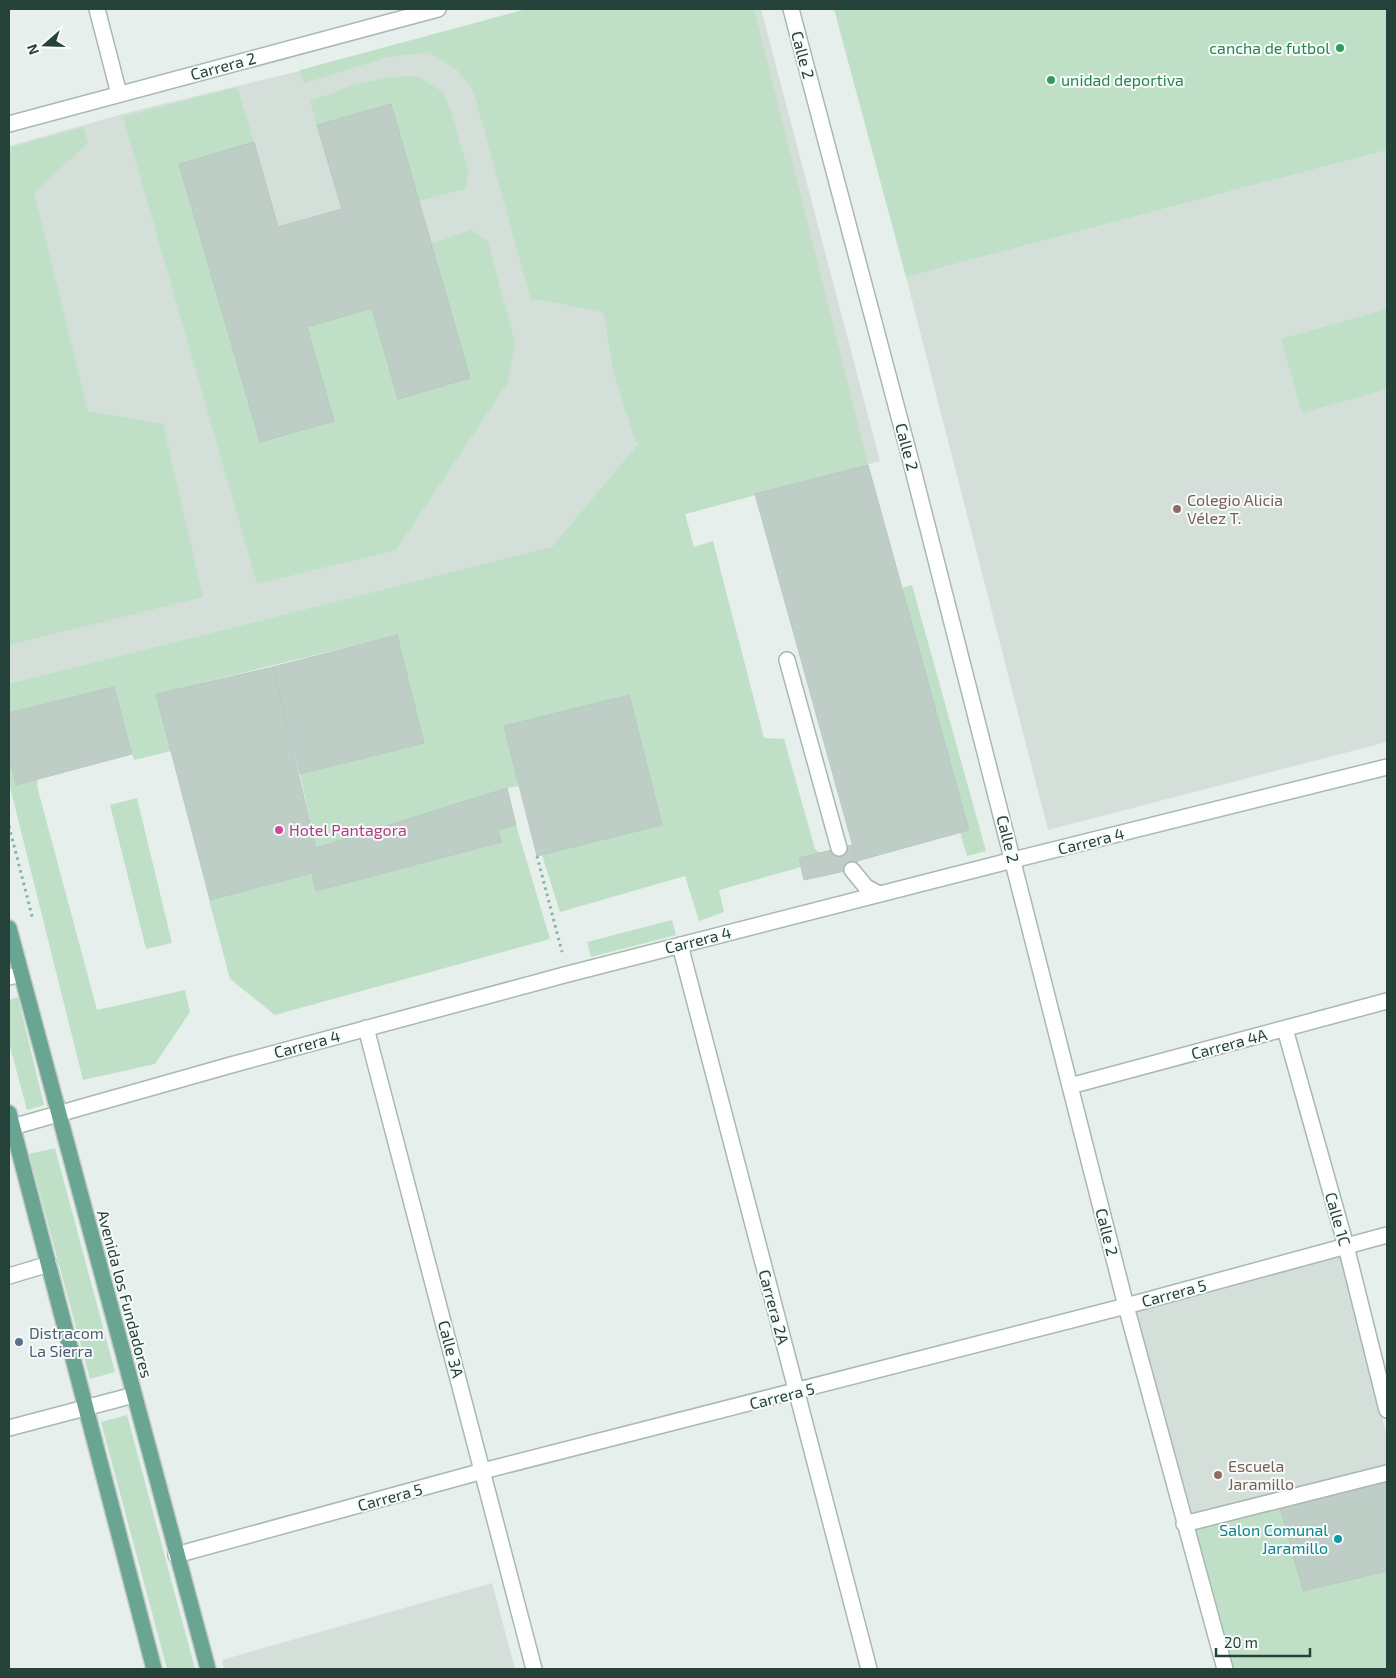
<svg xmlns="http://www.w3.org/2000/svg" width="1396" height="1678" viewBox="0 0 1396 1678" font-family="'Exo 2',sans-serif">
<style>
.built{fill:#d4dfda}
.green{fill:#bfe0c7}
.building{fill:#becdc6;stroke:#b8c9c1}
.lines{fill:none;stroke-linecap:round;stroke-linejoin:round}
.lane-casing{stroke:#a8b8b2;stroke-width:18}
.street-casing{stroke:#a8b8b2;stroke-width:18}
.primary-casing{stroke:#c2cac8;stroke-width:18}
.path{stroke:#86b3a3;stroke-width:3;stroke-dasharray:2.5 4;stroke-linecap:butt}
.lane{stroke:#fff;stroke-width:15}
.street{stroke:#fff;stroke-width:15}
.primary{stroke:#6aa594;stroke-width:15}
.leisure-dot{fill:#2e9e5b;stroke:#f7fbf9;stroke-width:2}
.education-dot{fill:#8d6e63;stroke:#f7fbf9;stroke-width:2}
.hotel-dot{fill:#d1479c;stroke:#f7fbf9;stroke-width:2}
.service-dot{fill:#5c6f8a;stroke:#f7fbf9;stroke-width:2}
.culture-dot{fill:#0f9aa8;stroke:#f7fbf9;stroke-width:2}
.labels{text-anchor:middle;stroke-width:4;stroke-linejoin:round;paint-order:stroke}
.leisure-label{font-size:16px;fill:#27864d;stroke:#f7fbf9;text-anchor:end}
.street-label{font-size:16px;fill:#244239;stroke:#f7fbf9}
.education-label{font-size:16px;fill:#785e54;stroke:#f7fbf9;text-anchor:start}
.hotel-label{font-size:16px;fill:#b23c85;stroke:#f7fbf9;text-anchor:start}
.service-label{font-size:16px;fill:#4e5e75;stroke:#f7fbf9;text-anchor:start}
.culture-label{font-size:16px;fill:#0d838f;stroke:#f7fbf9;text-anchor:end}
</style>
<rect width="100%" height="100%" fill="#e6efeb"/>
<path class="built" d="M 557,9 L 761,9 L 880,461 L 9,699 L 9,146 L 130,112 Z
M 1387,150 L 1387,742 L 1048,830 L 906,277 Z
M 1342,1254 L 1387,1437 L 1387,1467 L 1188,1514 L 1132,1310 Z
M 492,1583 L 515,1669 L 224,1669 L 222,1660 Z"/>
<path class="green" d="M 527,9 L 754,9 L 868,465 L 685,514 L 694,547 L 713,541 L 764,738 L 784,739 L 815,849 L 820,853 L 799,858 L 801,867 L 719,890 L 724,912 L 699,921 L 685,876 L 560,912 L 542,855 L 662,825 L 629,695 L 504,726 L 519,786 L 507,788 L 316,848 L 300,774 L 424,742 L 396,635 L 156,694 L 171,751 L 134,760 L 114,687 L 9,713 L 9,684 L 552,547 L 640,442 L 635,441 L 613,370 L 604,313 L 549,301 L 531,300 L 473,90 L 457,70 L 429,52 L 389,57 L 304,83 L 300,70 Z
M 834,9 L 1387,9 L 1387,150 L 906,277 Z
M 417,76 L 443,92 L 450,108 L 469,173 L 465,189 L 419,201 L 431,244 L 471,230 L 488,241 L 515,343 L 508,382 L 396,550 L 257,584 L 123,117 L 237,87 L 254,142 L 179,164 L 260,442 L 333,421 L 307,327 L 372,308 L 398,399 L 470,378 L 391,104 L 317,125 L 310,101 L 354,85 L 390,77 Z
M 83,127 L 88,143 L 34,193 L 88,411 L 163,424 L 203,597 L 9,645 L 9,148 Z
M 1387,309 L 1387,389 L 1302,413 L 1281,339 Z
M 912,585 L 986,851 L 967,856 L 960,832 L 969,829 L 902,588 Z
M 9,756 L 16,785 L 38,779 L 37,786 L 97,1010 L 185,990 L 190,1012 L 155,1064 L 83,1080 L 9,783 Z
M 137,798 L 172,943 L 146,949 L 110,805 Z
M 516,825 L 550,939 L 275,1015 L 230,979 L 209,900 L 312,873 L 316,891 L 501,842 L 498,830 Z
M 672,920 L 676,935 L 591,957 L 587,942 Z
M 18,997 L 44,1105 L 27,1110 L 9,1043 L 9,1000 Z
M 55,1148 L 115,1372 L 90,1379 L 29,1154 Z
M 127,1415 L 195,1669 L 167,1669 L 101,1422 Z
M 1280,1507 L 1304,1591 L 1387,1571 L 1387,1669 L 1231,1669 L 1192,1529 Z"/>
<path class="building" d="M 391,104 L 470,378 L 398,399 L 372,308 L 307,327 L 334,421 L 260,442 L 179,164 L 254,142 L 278,227 L 342,209 L 317,125 Z
M 868,465 L 969,830 L 857,861 L 755,494 Z
M 397,635 L 424,743 L 300,774 L 273,667 Z
M 273,667 L 316,848 L 507,788 L 516,825 L 498,830 L 501,842 L 316,891 L 312,873 L 210,900 L 156,694 Z
M 114,687 L 132,754 L 16,785 L 9,757 L 9,713 Z
M 629,695 L 662,825 L 537,856 L 504,726 Z
M 852,845 L 859,868 L 804,880 L 799,858 Z
M 1387,1479 L 1387,1571 L 1303,1591 L 1280,1507 Z"/>
<g class="lines">
<defs>
<path id="lane" d="M 787,660 L 839,848
M 852,870 L 866,887 L 879,894
M 9,1276 L 49,1264"/>
<path id="street" d="M 97,9 L 119,94
M 791,9 L 910,458 L 1126,1306 L 1225,1669
M 9,124 L 438,9
M 680,945 L 869,1669
M 9,977 L 21,974
M 366,1028 L 534,1669
M 1285,1029 L 1346,1246 L 1387,1410
M 1070,1086 L 1387,1001
M 12,1127 L 231,1065 L 568,974 L 1013,860 L 1387,767
M 9,1428 L 134,1395
M 1184,1524 L 1387,1473
M 176,1555 L 483,1471 L 1126,1306 L 1387,1235"/>
<path id="primary" d="M 9,928 L 208,1669
M 9,1113 L 154,1669"/>
</defs>
<use href="#lane" class="lane-casing"/>
<use href="#street" class="street-casing"/>
<use href="#primary" class="primary-casing"/>
<path class="path" d="M 9,826 L 33,920
M 537,856 L 562,952"/>
<use href="#lane" class="lane"/>
<use href="#street" class="street"/>
<use href="#primary" class="primary"/>
</g>
<g class="leisure-dot">
<circle cx="1340" cy="48" r="5"/>
<circle cx="1051" cy="80" r="5"/>
</g>
<g class="education-dot">
<circle cx="1177" cy="509" r="5"/>
<circle cx="1218" cy="1475" r="5"/>
</g>
<circle class="hotel-dot" cx="279" cy="830" r="5"/>
<circle class="service-dot" cx="19" cy="1342" r="5"/>
<circle class="culture-dot" cx="1338" cy="1539" r="5"/>
<g class="labels">
<g class="leisure-label">
<text x="1330" y="54">cancha de futbol</text>
<text x="1061" y="86" text-anchor="start">unidad deportiva</text>
</g>
<g class="street-label">
<text transform="translate(803 55) rotate(75)" y="6">Calle 2</text>
<text transform="translate(223 66) rotate(-15)" y="6">Carrera 2</text>
<text transform="translate(907 447) rotate(75)" y="6">Calle 2</text>
<text transform="translate(1008 839) rotate(76)" y="6">Calle 2</text>
<text transform="translate(1091 841) rotate(-14)" y="6">Carrera 4</text>
<text transform="translate(698 940) rotate(-14)" y="6">Carrera 4</text>
<text transform="translate(307 1044) rotate(-15)" y="6">Carrera 4</text>
<text transform="translate(1229 1044) rotate(-15)" y="6">Carrera 4A</text>
<text transform="translate(1338 1219) rotate(74)" y="6">Calle 1C</text>
<text transform="translate(1107 1232) rotate(76)" y="6">Calle 2</text>
<text transform="translate(1174 1293) rotate(-15)" y="6">Carrera 5</text>
<text transform="translate(125 1294) rotate(75)" y="6">Avenida los Fundadores</text>
<text transform="translate(774 1307) rotate(75)" y="6">Carrera 2A</text>
<text transform="translate(451 1349) rotate(75)" y="6">Calle 3A</text>
<text transform="translate(782 1396) rotate(-14)" y="6">Carrera 5</text>
<text transform="translate(390 1497) rotate(-15)" y="6">Carrera 5</text>
</g>
<g class="education-label">
<text x="1187" y="506">Colegio Alicia<tspan x="1187" dy="18">Vélez T.</tspan></text>
<text x="1228" y="1472">Escuela<tspan x="1228" dy="18">Jaramillo</tspan></text>
</g>
<g class="hotel-label">
<text x="289" y="836">Hotel Pantagora</text>
</g>
<g class="service-label">
<text x="29" y="1339">Distracom<tspan x="29" dy="18">La Sierra</tspan></text>
</g>
<g class="culture-label">
<text x="1328" y="1536">Salon Comunal<tspan x="1328" dy="18">Jaramillo</tspan></text>
</g>
</g>
<rect width="1396" height="1678" fill="none" stroke="#244239" stroke-width="20"/>
<g transform="translate(45 45) rotate(250)" stroke="#f7fbf9" stroke-width="4" paint-order="stroke">
<path d="M0-4L9 19L0 12L-9 19Z" fill="#244239"/>
<text y="-8" font-size="14" font-weight="bold" text-anchor="middle" fill="#244239">N</text>
</g>
<path d="M1216 1648v8h94v-8" fill="none" stroke="#244239" stroke-width="2.5"/>
<text x="1224" y="1648" font-size="15" fill="#244239" stroke="#f7fbf9" stroke-width="4" paint-order="stroke">20 m</text>
</svg>
